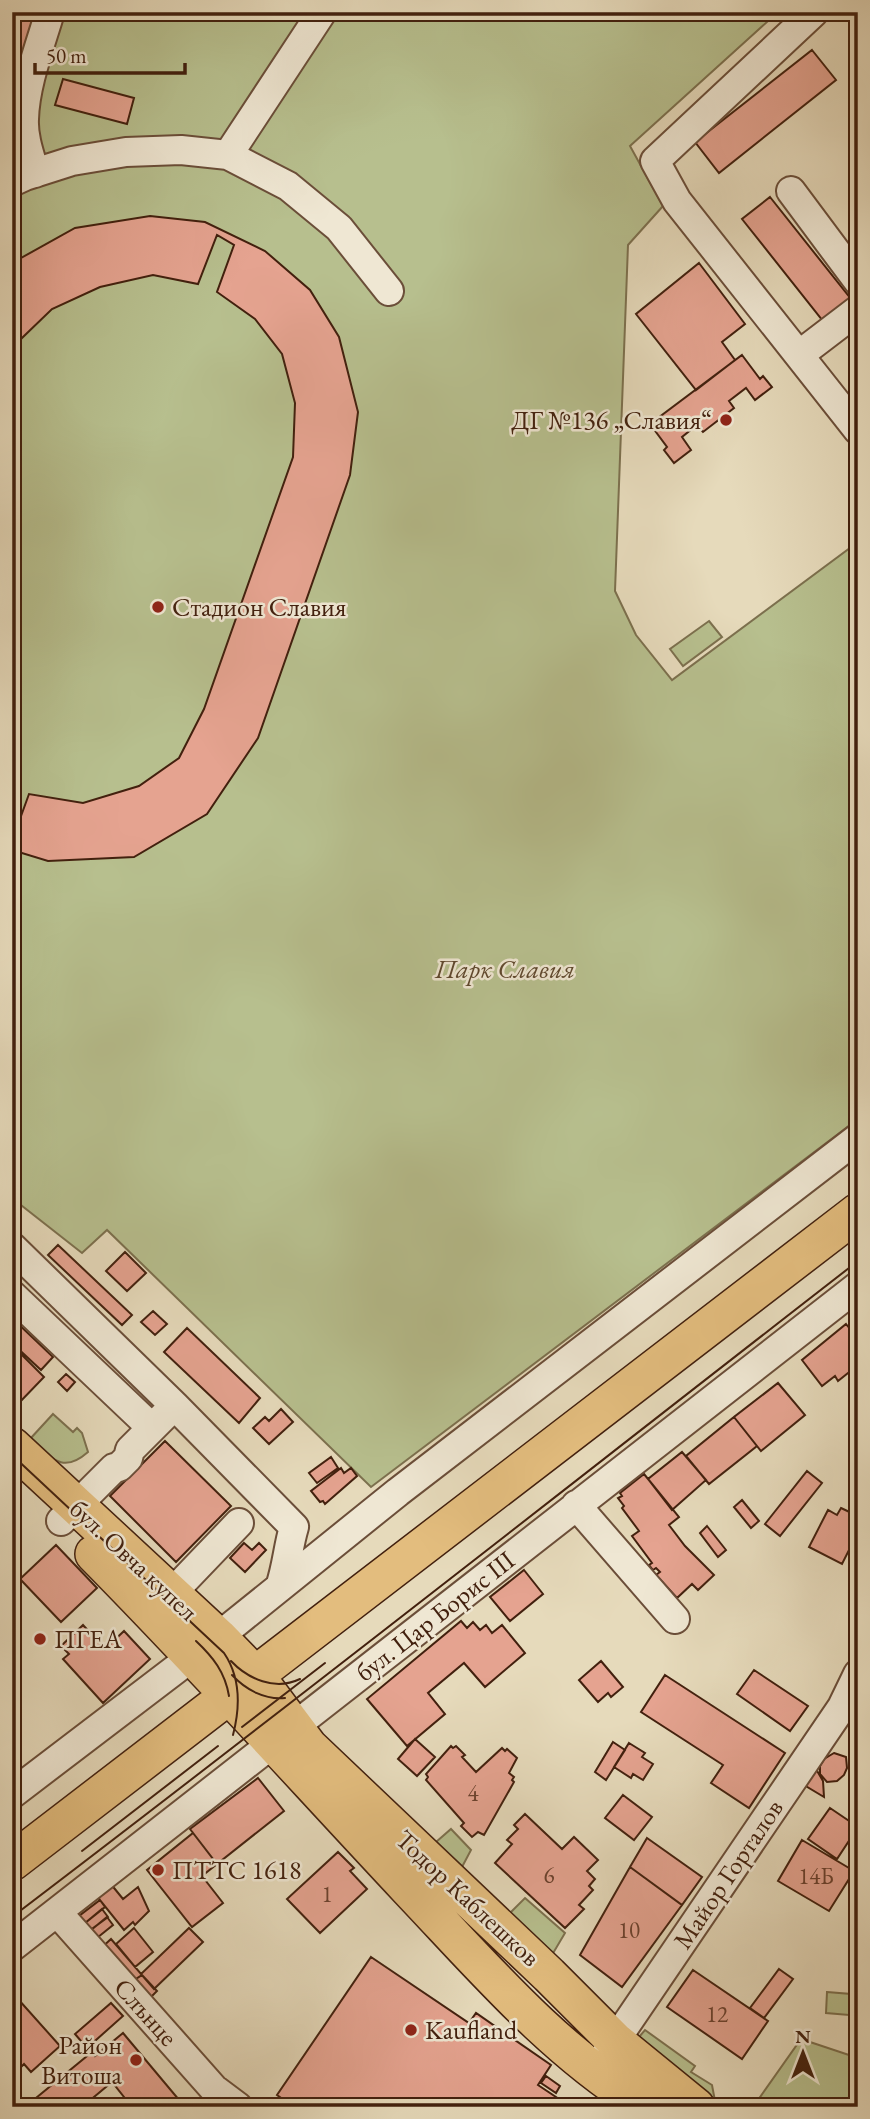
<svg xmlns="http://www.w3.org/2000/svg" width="870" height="2119" viewBox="0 0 870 2119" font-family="'EB Garamond',serif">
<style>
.green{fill:#b7bf8e;stroke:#7c704e;stroke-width:2}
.building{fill:#e5a390;stroke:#42200e;stroke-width:2}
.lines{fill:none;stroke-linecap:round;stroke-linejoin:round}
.minor-casing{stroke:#6b4e39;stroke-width:32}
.major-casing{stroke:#42200e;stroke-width:40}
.minor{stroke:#efe7d3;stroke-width:28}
.major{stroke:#e3bd7e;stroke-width:37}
.tram{stroke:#42200e;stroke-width:2}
.poi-dot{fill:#8f2418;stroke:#efe7d3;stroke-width:2.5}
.labels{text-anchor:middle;stroke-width:5;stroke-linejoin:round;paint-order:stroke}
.number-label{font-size:23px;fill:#6b412e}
.poi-label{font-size:26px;fill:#42200e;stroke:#efe7d3;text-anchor:start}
.park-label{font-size:26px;font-style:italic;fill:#5f482e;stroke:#efe7d3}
.street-label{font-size:26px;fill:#42200e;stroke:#efe7d3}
</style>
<rect width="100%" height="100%" fill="#e6dabb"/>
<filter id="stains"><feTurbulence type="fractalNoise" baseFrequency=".00286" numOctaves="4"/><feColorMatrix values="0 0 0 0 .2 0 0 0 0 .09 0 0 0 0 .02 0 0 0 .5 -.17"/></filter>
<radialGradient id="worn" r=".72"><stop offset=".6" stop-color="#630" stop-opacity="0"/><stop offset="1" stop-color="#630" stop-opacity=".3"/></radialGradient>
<path class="green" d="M 12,12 L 778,12 L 630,146 L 663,206 L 628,245 L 615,591 L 636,635 L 672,680 L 858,542 L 858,1119 L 371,1487 L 107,1230 L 82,1253 L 12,1198 Z
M 709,621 L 722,637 L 683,666 L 670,649 Z
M 53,1414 L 73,1432 L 77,1428 L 82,1433 L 88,1452 C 62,1475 51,1457 30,1439 Z
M 451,1829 L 471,1850 L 462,1867 L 436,1842 Z
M 525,1898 L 565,1933 L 552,1955 L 509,1914 Z
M 827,1992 L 851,1994 L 849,2015 L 826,2013 Z
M 645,2030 L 695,2066 L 691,2072 L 712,2085 L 715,2101 L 639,2037 Z
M 801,2039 L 858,2058 L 858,2107 L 753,2107 Z"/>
<path class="building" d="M 12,12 L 41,12 L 28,59 L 12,55 Z
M 812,50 L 836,80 L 719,173 L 695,142 Z
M 63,79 L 134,98 L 127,124 L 55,105 Z
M 770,197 L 851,299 L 823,321 L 742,219 Z
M 150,216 L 205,222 L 265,251 L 310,290 L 339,337 L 358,412 L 350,475 L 258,738 L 207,814 L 134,857 L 48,861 L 12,850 L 12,841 L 29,794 L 83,803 L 139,786 L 179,758 L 204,709 L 293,457 L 295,403 L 282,354 L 255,319 L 217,292 L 234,245 L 217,235 L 198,284 L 153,275 L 100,287 L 52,309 L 21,339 L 12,353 L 12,263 L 75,228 Z
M 699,263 L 745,324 L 722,342 L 735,360 L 696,390 L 636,314 Z
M 742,355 L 760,379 L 763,376 L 772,387 L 755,400 L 746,388 L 729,401 L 734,408 L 703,432 L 697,425 L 682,437 L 691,450 L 674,463 L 664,450 L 667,447 L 650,424 Z
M 58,1245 L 132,1315 L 122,1325 L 48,1255 Z
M 125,1252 L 146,1273 L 127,1291 L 106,1271 Z
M 153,1311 L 167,1324 L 155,1335 L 141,1322 Z
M 12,1318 L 53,1357 L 41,1370 L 12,1343 Z
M 846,1324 L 858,1339 L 858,1358 L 855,1360 L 858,1365 L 838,1381 L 835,1376 L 822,1386 L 802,1360 Z
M 187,1328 L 260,1398 L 239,1423 L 164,1352 Z
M 12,1345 L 44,1377 L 17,1405 L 12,1400 Z
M 66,1374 L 75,1382 L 67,1391 L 58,1382 Z
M 778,1383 L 805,1415 L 761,1451 L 734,1417 Z
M 281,1409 L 293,1422 L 269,1444 L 253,1428 L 265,1417 L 269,1421 Z
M 734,1417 L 757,1446 L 709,1484 L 686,1456 Z
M 165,1441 L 231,1506 L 176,1562 L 110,1496 Z
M 682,1452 L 706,1480 L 672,1510 L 648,1479 Z
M 331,1457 L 338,1468 L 317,1483 L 309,1473 Z
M 341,1468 L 344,1473 L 351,1468 L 357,1476 L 325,1504 L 323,1501 L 320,1502 L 311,1491 Z
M 807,1471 L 822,1483 L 780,1536 L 765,1524 Z
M 644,1474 L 679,1517 L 669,1525 L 685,1546 L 714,1575 L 698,1590 L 692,1584 L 677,1598 L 656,1575 L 660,1572 L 656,1568 L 653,1570 L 649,1565 L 652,1563 L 632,1536 L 639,1531 L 622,1508 L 624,1506 L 618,1498 L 622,1496 L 620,1493 Z
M 742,1500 L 759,1521 L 751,1528 L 734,1507 Z
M 841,1508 L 858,1516 L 858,1547 L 852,1544 L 842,1564 L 809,1547 L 828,1510 L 837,1515 Z
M 707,1526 L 726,1550 L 718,1557 L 700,1533 Z
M 244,1543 L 252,1550 L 259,1543 L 266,1550 L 245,1572 L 230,1558 Z
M 56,1545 L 97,1588 L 61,1622 L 20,1579 Z
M 524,1570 L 543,1594 L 510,1621 L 490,1597 Z
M 461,1621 L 467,1628 L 473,1622 L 480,1630 L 486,1625 L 492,1633 L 502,1625 L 525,1653 L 485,1687 L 464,1663 L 428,1693 L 445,1714 L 407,1746 L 367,1699 Z
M 83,1625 L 105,1649 L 124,1631 L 150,1659 L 103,1703 L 63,1659 L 69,1654 L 61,1646 Z
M 601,1661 L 623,1687 L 611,1697 L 608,1693 L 598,1702 L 579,1680 Z
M 754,1670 L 808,1706 L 790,1731 L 737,1694 Z
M 665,1675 L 785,1753 L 749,1808 L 711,1783 L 723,1765 L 641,1712 Z
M 415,1739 L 435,1757 L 417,1776 L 398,1759 Z
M 613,1742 L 625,1750 L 606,1780 L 595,1772 Z
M 629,1743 L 645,1753 L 642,1757 L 653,1764 L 643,1780 L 633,1774 L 631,1778 L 614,1767 Z
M 451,1746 L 453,1748 L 456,1746 L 465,1755 L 462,1757 L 476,1772 L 502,1748 L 505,1751 L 507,1749 L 517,1758 L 509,1773 L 514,1777 L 512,1780 L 514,1782 L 484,1835 L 478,1832 L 472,1837 L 461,1826 L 464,1823 L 426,1780 L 428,1777 L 426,1774 Z
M 834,1753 L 846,1757 L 847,1768 L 844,1775 L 837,1781 L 827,1782 L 820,1774 L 820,1766 L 824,1759 Z
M 816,1769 L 823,1781 L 824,1797 L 804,1785 Z
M 258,1778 L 284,1811 L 217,1864 L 190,1829 Z
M 623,1795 L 652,1817 L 634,1840 L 605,1818 Z
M 830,1808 L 858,1827 L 837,1859 L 808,1839 Z
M 525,1814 L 562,1849 L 574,1837 L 598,1860 L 587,1871 L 595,1879 L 589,1886 L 593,1890 L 579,1905 L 584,1909 L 565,1928 L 495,1863 L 512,1844 L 507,1840 L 518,1829 L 514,1825 Z
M 193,1833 L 217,1864 L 202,1876 L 223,1903 L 192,1927 L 147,1870 Z
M 647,1838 L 702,1877 L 682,1905 L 630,1867 Z
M 802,1840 L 854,1871 L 829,1911 L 778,1881 Z
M 338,1852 L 354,1868 L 350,1871 L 367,1889 L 320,1933 L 287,1899 Z
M 630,1867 L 682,1905 L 622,1987 L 580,1955 Z
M 110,1883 L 123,1899 L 138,1887 L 149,1911 L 135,1925 L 133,1922 L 124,1930 L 95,1894 Z
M 100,1900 L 105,1907 L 85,1923 L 79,1916 Z
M 102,1909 L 108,1917 L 89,1931 L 84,1924 Z
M 107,1917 L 113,1925 L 92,1942 L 85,1935 Z
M 134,1928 L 153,1952 L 135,1967 L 116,1944 Z
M 189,1928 L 203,1942 L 154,1989 L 141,1974 Z
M 111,1939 L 142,1975 L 128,1984 L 99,1950 Z
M 371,1957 L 469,2023 L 476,2013 L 551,2065 L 538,2085 L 571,2107 L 294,2107 L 277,2095 Z
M 779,1969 L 793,1979 L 764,2018 L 750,2008 Z
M 693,1970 L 768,2021 L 742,2059 L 667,2007 Z
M 142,1975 L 157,1991 L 145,2003 L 128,1984 Z
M 18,1999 L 60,2046 L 31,2072 L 24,2064 L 18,2070 L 12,2064 L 12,2004 Z
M 111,2003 L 123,2016 L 87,2048 L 75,2034 Z
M 123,2033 L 185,2107 L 132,2107 L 112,2082 L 82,2107 L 25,2107 L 92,2052 L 95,2056 Z
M 546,2076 L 560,2086 L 556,2093 L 541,2083 Z"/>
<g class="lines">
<defs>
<path id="minor" d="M 814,12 L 655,161 L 677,201 L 858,430
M 228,155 L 322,12
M 35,173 C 30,156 23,137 24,119 C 25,84 40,46 50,12
M 12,182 L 25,176 L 72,161 L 126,152 L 181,150 L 228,155 L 288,186 L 339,228 L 389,291
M 791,191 L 858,281
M 799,355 L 858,310
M 12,1247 L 175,1406 L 294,1527 C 288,1547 287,1567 280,1587
M 12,1295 L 151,1427
M 576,1505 L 675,1619
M 61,1521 L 114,1468 L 119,1467 L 128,1458 L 130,1450 L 165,1415
M 171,1594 L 239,1523
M 12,1794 L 218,1637 L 398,1492 L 858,1138
M 57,1912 L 214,2089 L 238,2107
M 12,1947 L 858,1286
M 604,2057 L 842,1707 L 858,1674"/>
<path id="major" d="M 12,1446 L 218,1637 L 255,1675 L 309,1747 L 549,1975 L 615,2041 L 696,2107
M 94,1554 C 202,1663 304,1777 409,1889 C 483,1967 553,2050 646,2107
M 12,1862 L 858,1212"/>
</defs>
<use href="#minor" class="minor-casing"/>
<use href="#major" class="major-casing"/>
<use href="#minor" class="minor"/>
<use href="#major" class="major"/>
<path class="tram" d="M 12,1455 L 224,1653 C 241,1678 240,1708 233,1735
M 196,1641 C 213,1657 225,1672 229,1696
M 231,1661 C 248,1679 275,1691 300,1679
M 232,1675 C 246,1690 265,1700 285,1698
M 242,1727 L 325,1663
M 82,1851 L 218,1746
M 12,1917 C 296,1701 576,1480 858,1261"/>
</g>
<g class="poi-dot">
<circle cx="726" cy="420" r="7"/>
<circle cx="158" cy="607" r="7"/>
<circle cx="40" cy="1639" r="7"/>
<circle cx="158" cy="1870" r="7"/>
<circle cx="411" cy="2030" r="7"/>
<circle cx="136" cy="2060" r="7"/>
</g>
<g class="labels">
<g class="number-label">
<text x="473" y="1801">4</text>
<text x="549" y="1883">6</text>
<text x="816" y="1884">14Б</text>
<text x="327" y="1902">1</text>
<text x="629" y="1938">10</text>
<text x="717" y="2022">12</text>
</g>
<g class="poi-label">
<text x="712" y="429" text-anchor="end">ДГ №136 „Славия“</text>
<text x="172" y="616">Стадион Славия</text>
<text x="54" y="1648">ПГЕА</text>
<text x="172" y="1879">ПТТС 1618</text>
<text x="425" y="2039">Kaufland</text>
<text x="122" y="2054" text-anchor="end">Район<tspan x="122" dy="30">Витоша</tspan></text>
</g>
<g class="park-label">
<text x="505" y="978">Парк Славия</text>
</g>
<g class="street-label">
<text transform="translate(134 1560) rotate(43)" y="9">бул. Овча купел</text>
<text transform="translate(435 1616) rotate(-38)" y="9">бул. Цар Борис III</text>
<text transform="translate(728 1874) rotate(-56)" y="9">Майор Горталов</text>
<text transform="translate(468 1898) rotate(43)" y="9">Тодор Каблешков</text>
<text transform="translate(146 2012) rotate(48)" y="9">Слънце</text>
</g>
</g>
<rect width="870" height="2119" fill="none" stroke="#e6dabb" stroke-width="42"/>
<rect x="14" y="14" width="842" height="2091" fill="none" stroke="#42200e" stroke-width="3.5"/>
<rect x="21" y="21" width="828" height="2077" fill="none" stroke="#42200e" stroke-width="2"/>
<g transform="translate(803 2053)" stroke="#efe7d3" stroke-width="5" paint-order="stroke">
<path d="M0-5L12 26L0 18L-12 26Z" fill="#42200e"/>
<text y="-10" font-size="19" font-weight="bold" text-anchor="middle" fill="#42200e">N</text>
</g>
<path d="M35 63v10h150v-10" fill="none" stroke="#42200e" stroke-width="3.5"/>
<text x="46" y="63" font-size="21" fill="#42200e" stroke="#efe7d3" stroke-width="5" paint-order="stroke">50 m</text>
<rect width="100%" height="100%" filter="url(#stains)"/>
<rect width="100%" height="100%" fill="url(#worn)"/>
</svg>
